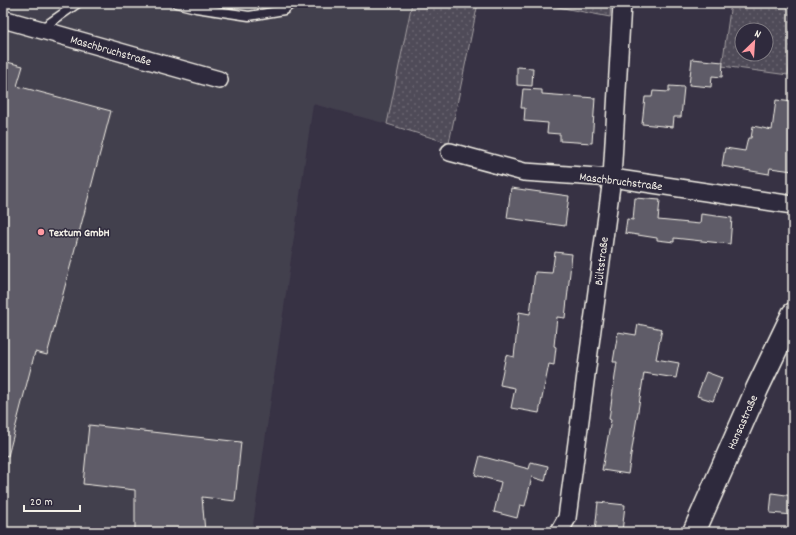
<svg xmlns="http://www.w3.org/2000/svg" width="796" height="535" viewBox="0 0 796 535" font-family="Dekko,sans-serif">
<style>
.built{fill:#433f4e}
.grass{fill:url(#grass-dots);stroke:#a29ea0;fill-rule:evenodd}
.building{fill:#5f5c67;stroke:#f4f1e8}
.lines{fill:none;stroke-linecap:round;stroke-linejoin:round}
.service-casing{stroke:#f4f1e8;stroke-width:11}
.minor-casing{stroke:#f4f1e8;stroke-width:20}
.secondary-casing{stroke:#f4f1e8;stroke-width:25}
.service{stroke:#2f2a3d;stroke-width:8}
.minor{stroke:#2f2a3d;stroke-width:17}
.secondary{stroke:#2f2a3d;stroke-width:22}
.poi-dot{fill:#ff9aa2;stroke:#2f2a3d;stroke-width:1.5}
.labels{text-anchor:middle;stroke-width:3;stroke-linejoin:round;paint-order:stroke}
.street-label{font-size:12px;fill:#f4f1e8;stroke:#2f2a3d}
.poi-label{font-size:12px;font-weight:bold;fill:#f4f1e8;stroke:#2f2a3d;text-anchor:start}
</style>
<defs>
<pattern id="grass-dots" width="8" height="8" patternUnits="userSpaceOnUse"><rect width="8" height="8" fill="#504b59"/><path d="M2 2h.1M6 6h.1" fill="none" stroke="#6a6571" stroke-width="1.8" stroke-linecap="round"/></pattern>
</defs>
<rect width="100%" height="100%" fill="#373244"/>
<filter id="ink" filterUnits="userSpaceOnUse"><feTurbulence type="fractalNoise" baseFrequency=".025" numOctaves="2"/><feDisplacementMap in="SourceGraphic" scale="8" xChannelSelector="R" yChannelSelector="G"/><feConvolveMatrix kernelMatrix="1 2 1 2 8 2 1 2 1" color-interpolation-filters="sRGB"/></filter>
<g filter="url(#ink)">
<path class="built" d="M 3,3 L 412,3 L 387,124 L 313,104 L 252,532 L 3,532 Z"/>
<path class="grass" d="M 412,3 L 478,3 L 449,143 L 387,124 Z
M 537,3 L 611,3 L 610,17 Z
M 731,3 L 793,3 L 793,45 L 788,75 L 722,66 ZM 742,30 L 766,30 L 766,54 L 742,54 Z"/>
<path class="building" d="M 692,59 L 723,62 L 722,77 L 712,76 L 711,87 L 689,85 Z
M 3,61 L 23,66 L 17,86 L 111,111 L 47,355 L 35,352 L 8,456 L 3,455 Z
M 517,67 L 533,68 L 532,86 L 517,85 Z
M 669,86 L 684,87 L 681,117 L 674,117 L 673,127 L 642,124 L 645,97 L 652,97 L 653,91 L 669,92 Z
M 523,89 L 542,90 L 542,94 L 595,98 L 592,143 L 560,141 L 560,134 L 547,133 L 548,123 L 524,121 L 525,108 L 521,108 Z
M 776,100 L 793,102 L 793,171 L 770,168 L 769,174 L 722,166 L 725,148 L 745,151 L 748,138 L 751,138 L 753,126 L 772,130 Z
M 511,188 L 569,196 L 565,226 L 507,218 Z
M 635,198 L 660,200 L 658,220 L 700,224 L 701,214 L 732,218 L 730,244 L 674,238 L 674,242 L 657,240 L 657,238 L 625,233 L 627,219 L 633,220 Z
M 555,252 L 572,254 L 565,318 L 557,317 L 554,346 L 556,347 L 554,365 L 549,364 L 539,413 L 511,408 L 515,388 L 500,385 L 506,355 L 514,357 L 519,312 L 530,314 L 535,272 L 552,273 Z
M 638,324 L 662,329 L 656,359 L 679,363 L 676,378 L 644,373 L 628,474 L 602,470 L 611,420 L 609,419 L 617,362 L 613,362 L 618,332 L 636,335 Z
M 706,372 L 722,378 L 713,401 L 697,396 Z
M 89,425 L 241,442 L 235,501 L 202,497 L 205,532 L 135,532 L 135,490 L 83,484 Z
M 480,456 L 529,469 L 531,462 L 548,466 L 545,481 L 532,477 L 525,506 L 520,505 L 517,518 L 494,512 L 501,482 L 475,475 Z
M 772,493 L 793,496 L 793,515 L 770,513 Z
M 598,502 L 625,505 L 622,532 L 595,531 Z"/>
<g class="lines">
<defs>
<path id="service" d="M 176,3 L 196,8 L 249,16 L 284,10 L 292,3
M 41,29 L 78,3"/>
<path id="minor" d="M 3,19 L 219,80
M 450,152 L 524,172 L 612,178 L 793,205
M 559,532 L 567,518 L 612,178 L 622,3"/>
<path id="secondary" d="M 694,532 L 757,389 L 793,314"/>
</defs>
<use href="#service" class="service-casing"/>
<use href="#minor" class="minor-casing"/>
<use href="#secondary" class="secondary-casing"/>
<use href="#service" class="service"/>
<use href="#minor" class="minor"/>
<use href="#secondary" class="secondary"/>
</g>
</g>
<circle class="poi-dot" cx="41" cy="232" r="4"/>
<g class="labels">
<g class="street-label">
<text transform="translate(111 50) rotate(16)" y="4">Maschbruchstraße</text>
<text transform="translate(621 181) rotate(7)" y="4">Maschbruchstraße</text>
<text transform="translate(601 261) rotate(-83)" y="4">Bültstraße</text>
<text transform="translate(742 422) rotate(-66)" y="4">Hansastraße</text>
</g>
<g class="poi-label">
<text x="49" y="236">Textum GmbH</text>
</g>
</g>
<rect width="796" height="535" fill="none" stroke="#2f2a3d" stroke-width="16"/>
<rect x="8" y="8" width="780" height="519" fill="none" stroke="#f4f1e8" stroke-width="1.5" filter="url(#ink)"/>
<g transform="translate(754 42) rotate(25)"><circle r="19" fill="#2f2a3d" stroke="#7e7a81"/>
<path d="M0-3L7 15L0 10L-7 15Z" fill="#ff9aa2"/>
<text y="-6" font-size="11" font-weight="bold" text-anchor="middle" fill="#f4f1e8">N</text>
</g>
<path d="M24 505v6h56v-6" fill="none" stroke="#f4f1e8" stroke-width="2"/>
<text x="30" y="505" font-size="12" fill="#f4f1e8" stroke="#2f2a3d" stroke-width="3" paint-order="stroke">20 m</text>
</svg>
